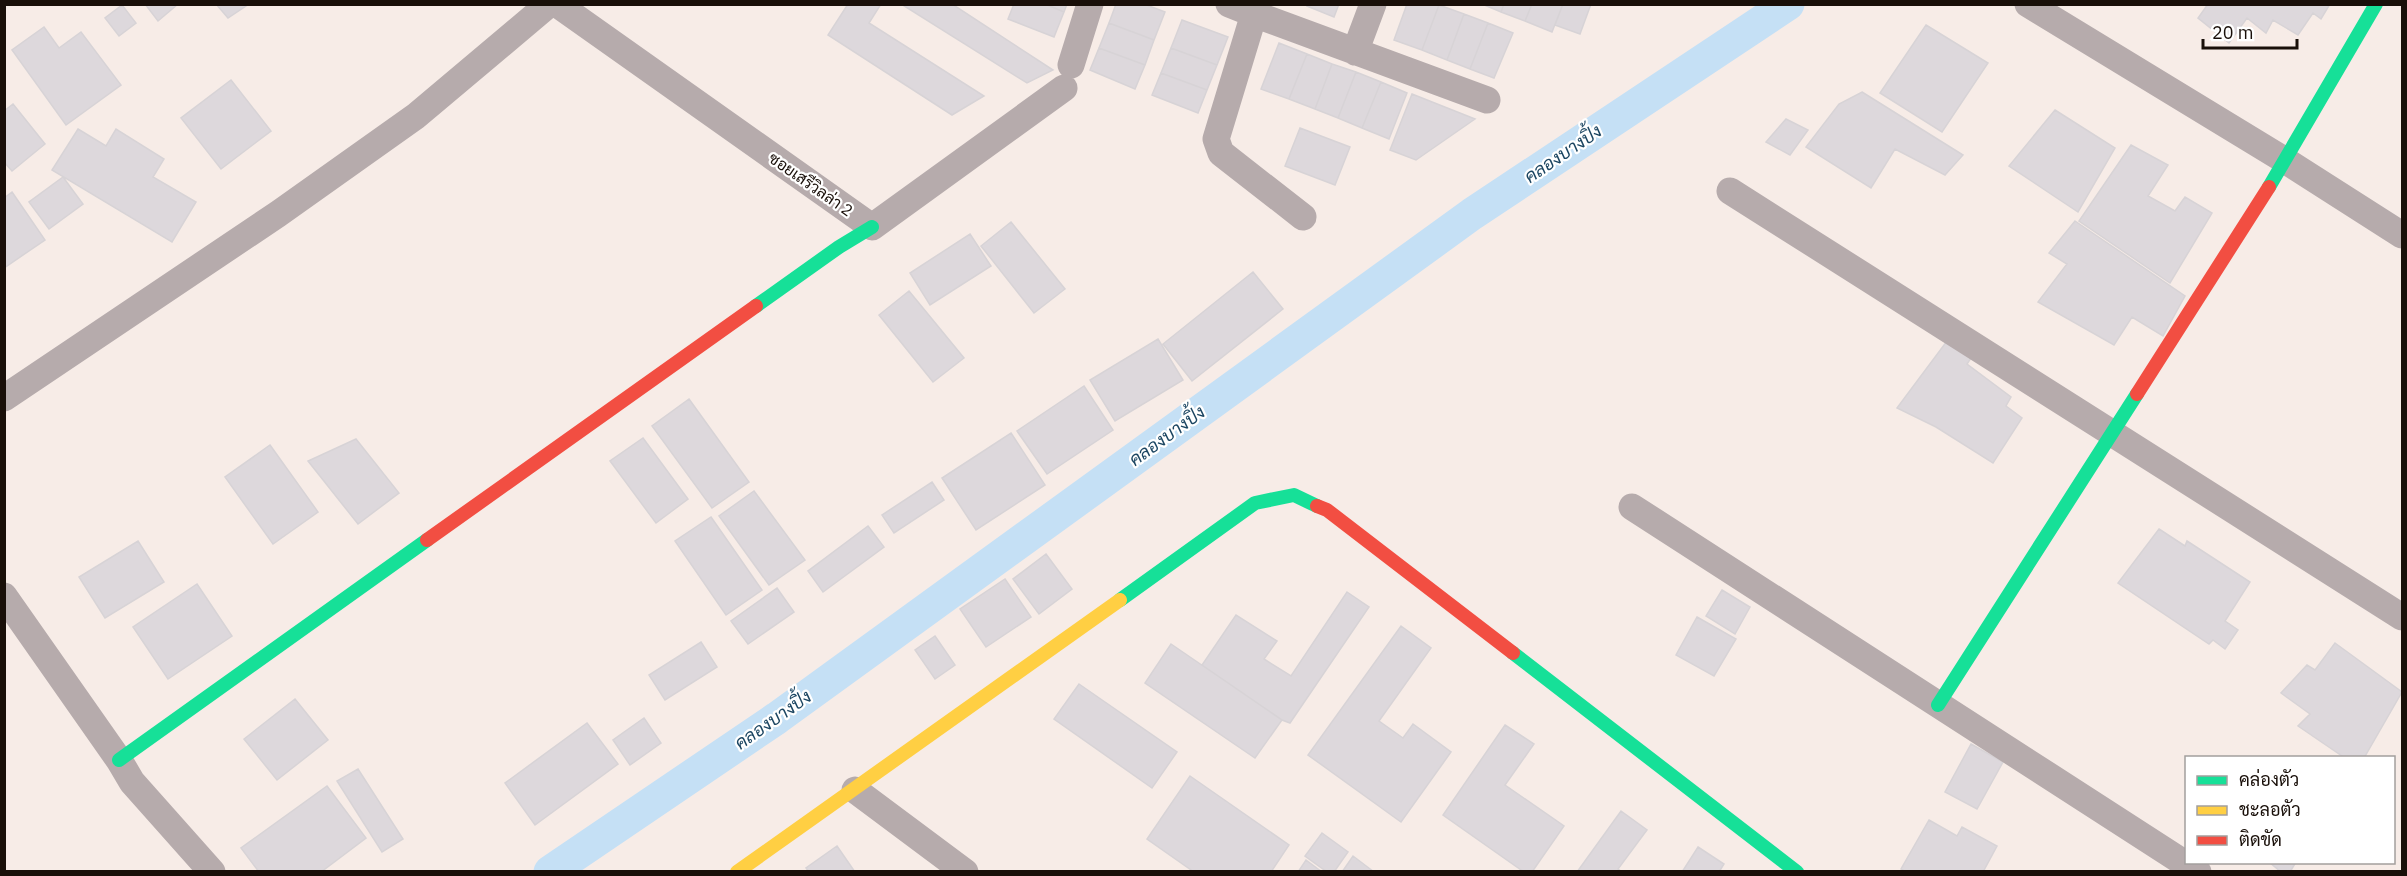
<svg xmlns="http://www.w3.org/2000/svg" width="2407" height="876" viewBox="0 0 2407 876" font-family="'IBM Plex Sans',Sarabun,sans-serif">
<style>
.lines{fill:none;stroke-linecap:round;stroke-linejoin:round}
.canal{stroke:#c5e0f5;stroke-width:33}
.building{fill:#ddd8dc;stroke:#d7d3d6;stroke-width:1.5}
.street{stroke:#b6abac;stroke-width:27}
.fast{stroke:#16e098;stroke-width:14}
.slow{stroke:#ffcf43;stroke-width:14}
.jam{stroke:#f24e42;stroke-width:14}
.labels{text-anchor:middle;stroke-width:4.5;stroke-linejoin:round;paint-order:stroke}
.street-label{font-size:16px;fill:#190f09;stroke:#fff}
.water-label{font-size:18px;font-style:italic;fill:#1b4561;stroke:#fff}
</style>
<rect width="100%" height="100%" fill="#f7ece7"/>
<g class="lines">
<path class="canal" d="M 550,872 L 777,718 L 1472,214 L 1788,4"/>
</g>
<path class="building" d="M 145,4 L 178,4 L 158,21 Z
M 216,4 L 249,4 L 228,18 Z
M 848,4 L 881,4 L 869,23 L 984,96 L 952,115 L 828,35 Z
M 901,4 L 952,4 L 1053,70 L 1027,83 Z
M 1014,4 L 1045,4 L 1064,12 L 1054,37 L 1008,19 Z
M 1045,4 L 1067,4 L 1064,12 Z
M 1116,4 L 1144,4 L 1165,12 L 1154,40 L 1109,23 Z
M 1308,4 L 1339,4 L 1334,17 L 1307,6 Z
M 1407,4 L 1439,5 L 1422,50 L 1394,40 Z
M 1482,4 L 1504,4 L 1501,12 Z
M 1504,4 L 1532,4 L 1525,21 L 1501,12 Z
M 1532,4 L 1563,4 L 1552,32 L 1525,21 Z
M 1563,4 L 1591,4 L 1580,34 L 1555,25 Z
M 2208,4 L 2330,4 L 2321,19 L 2313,13 L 2298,35 L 2273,20 L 2266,33 L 2247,18 L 2229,43 L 2198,18 Z
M 122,5 L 136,23 L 119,36 L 105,18 Z
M 1439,5 L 1464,14 L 1447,60 L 1422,50 Z
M 1464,14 L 1488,23 L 1470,69 L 1447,60 Z
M 1182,20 L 1228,37 L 1217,65 L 1171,48 Z
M 1109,23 L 1154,40 L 1145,65 L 1099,48 Z
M 1488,23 L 1513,33 L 1494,78 L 1470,69 Z
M 1926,25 L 1988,63 L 1942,132 L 1880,93 Z
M 44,27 L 59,48 L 81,32 L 121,85 L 66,125 L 12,50 Z
M 1279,43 L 1307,54 L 1289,99 L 1261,89 Z
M 1099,48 L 1145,65 L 1135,89 L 1090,70 Z
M 1171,48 L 1217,65 L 1207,90 L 1161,73 Z
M 1307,54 L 1332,64 L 1315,109 L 1289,99 Z
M 1332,64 L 1356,72 L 1338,118 L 1315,109 Z
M 1356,72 L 1381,82 L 1362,128 L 1338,118 Z
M 1161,73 L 1207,90 L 1198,113 L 1152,95 Z
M 231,80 L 271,131 L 221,169 L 181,118 Z
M 1381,82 L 1407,93 L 1389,139 L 1362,128 Z
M 1862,92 L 1963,155 L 1945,175 L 1895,149 L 1871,188 L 1806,147 L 1839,104 Z
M 1412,94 L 1475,119 L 1416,160 L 1390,150 Z
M 13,104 L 45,144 L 12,171 L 4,162 L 4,111 Z
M 2055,110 L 2115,148 L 2078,212 L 2009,166 Z
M 1786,119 L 1808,130 L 1790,155 L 1766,142 Z
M 1300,128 L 1350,147 L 1335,185 L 1285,166 Z
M 78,129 L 106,146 L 116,129 L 164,159 L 153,177 L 196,202 L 172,242 L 52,170 Z
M 2131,145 L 2168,165 L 2148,196 L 2175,211 L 2185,197 L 2212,213 L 2170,283 L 2079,221 Z
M 63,177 L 83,204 L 49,229 L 29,202 Z
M 12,192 L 45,240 L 4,268 L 4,198 Z
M 2075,221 L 2185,296 L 2163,336 L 2132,317 L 2114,345 L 2038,302 L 2067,264 L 2049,253 Z
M 1011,222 L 1065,289 L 1034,313 L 981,246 Z
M 970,234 L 991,266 L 930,305 L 910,273 Z
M 1253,272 L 1283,309 L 1192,381 L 1163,344 Z
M 909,291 L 964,358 L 933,382 L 879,315 Z
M 1950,337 L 1975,352 L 1967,364 L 2011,397 L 2006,406 L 2022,418 L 1993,463 L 1936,427 L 1897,408 Z
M 1158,339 L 1183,380 L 1115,421 L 1090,380 Z
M 1084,386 L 1113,430 L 1047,474 L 1017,431 Z
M 689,399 L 749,482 L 712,508 L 652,426 Z
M 1011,433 L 1045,485 L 976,530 L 942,478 Z
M 643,438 L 688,499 L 656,523 L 610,461 Z
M 356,439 L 399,493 L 358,524 L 308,461 Z
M 270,445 L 318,512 L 273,544 L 225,477 Z
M 932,482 L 944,500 L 894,533 L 882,515 Z
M 754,491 L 805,560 L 769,585 L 719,516 Z
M 711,517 L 762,590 L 726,615 L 675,541 Z
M 868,526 L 884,547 L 823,592 L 808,571 Z
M 2159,529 L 2185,546 L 2187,541 L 2250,582 L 2225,621 L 2238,630 L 2225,649 L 2213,640 L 2209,644 L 2118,583 Z
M 138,541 L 164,582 L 105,618 L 79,577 Z
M 1046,554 L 1072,589 L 1039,614 L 1013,579 Z
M 1005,579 L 1031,617 L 986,647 L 960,609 Z
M 197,584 L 232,636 L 168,679 L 133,627 Z
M 777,588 L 794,612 L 748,644 L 731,621 Z
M 1722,590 L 1750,607 L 1735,634 L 1706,616 Z
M 1347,592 L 1369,607 L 1290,723 L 1282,720 L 1202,665 L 1236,615 L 1277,641 L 1264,659 L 1291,676 Z
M 1697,617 L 1736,639 L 1714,676 L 1676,655 Z
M 1401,626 L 1431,648 L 1379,721 L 1403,738 L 1413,724 L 1451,752 L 1401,822 L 1308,755 Z
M 935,636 L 955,665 L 935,679 L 915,650 Z
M 701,642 L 717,667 L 665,700 L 649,675 Z
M 2335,643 L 2402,692 L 2364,758 L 2345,758 L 2298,726 L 2310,714 L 2281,693 L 2307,665 L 2315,670 Z
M 1171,644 L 1282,720 L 1255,758 L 1145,683 Z
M 1079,684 L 1177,752 L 1152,788 L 1054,719 Z
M 295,699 L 328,740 L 277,780 L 244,739 Z
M 644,718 L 661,743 L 630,765 L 613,740 Z
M 587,723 L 618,764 L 535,825 L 505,783 Z
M 1505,725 L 1534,744 L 1505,785 L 1564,826 L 1532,872 L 1524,872 L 1443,815 Z
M 1971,744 L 2003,762 L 1977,809 L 1945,792 Z
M 358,769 L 403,839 L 382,852 L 337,781 Z
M 1190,776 L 1289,845 L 1271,872 L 1194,872 L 1147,839 Z
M 327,786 L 366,838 L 321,872 L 259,872 L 241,848 Z
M 1621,811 L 1647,830 L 1618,869 L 1622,872 L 1577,872 Z
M 1929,820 L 1957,836 L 1962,827 L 1997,846 L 1983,872 L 1906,872 L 1901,869 Z
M 1322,833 L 1348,852 L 1334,872 L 1327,872 L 1305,856 Z
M 837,846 L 855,872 L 809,872 L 806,868 Z
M 1698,847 L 1724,864 L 1719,872 L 1682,872 Z
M 1353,856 L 1374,872 L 1342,872 Z
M 1306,860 L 1322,872 L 1298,872 Z
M 2269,862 L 2296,862 L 2290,872 L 2281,872 Z"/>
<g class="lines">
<path class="street" d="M 557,4 L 872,227 L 1064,88
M 1229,4 L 1254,14 L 1216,139 L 1221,153 L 1303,217
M 2028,4 L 2286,161 L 2402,235
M 1254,14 L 1487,100
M 1355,52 L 1373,4
M 1071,65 L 1090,4
M 1730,191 L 2402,617
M 4,398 L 278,214 L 416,116 L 549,4
M 1632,507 L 2198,872
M 4,596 L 119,760 L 132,782 L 212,872
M 855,790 L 965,872"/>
<path class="fast" d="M 2269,187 L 2376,4
M 756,306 L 839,247 L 872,227
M 1120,600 L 1255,503 L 1294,495 L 1317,506
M 1513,653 L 1797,872
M 1938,705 L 2137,394
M 119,760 L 427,540"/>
<path class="slow" d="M 737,872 L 1120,600"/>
<path class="jam" d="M 2137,394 L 2269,187
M 1317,506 L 1327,510 L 1513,653
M 427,540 L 756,306"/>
</g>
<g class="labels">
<g class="street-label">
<text transform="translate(811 184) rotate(35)" y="6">ซอยเสรีวิลล่า 2</text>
</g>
<g class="water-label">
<text transform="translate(1563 154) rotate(-34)" y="6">คลองบางปิ้ง</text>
<text transform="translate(1167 436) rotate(-36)" y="6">คลองบางปิ้ง</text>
<text transform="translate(773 720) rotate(-35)" y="6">คลองบางปิ้ง</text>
</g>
</g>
<rect width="2407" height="876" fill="none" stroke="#190f09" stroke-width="12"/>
<rect x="2185" y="756" width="210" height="108" fill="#ffffff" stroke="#a39f9d" stroke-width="1.5"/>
<rect x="2197" y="776" width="30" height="9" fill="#16e098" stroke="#a39f9d" stroke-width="1.5"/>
<text x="2239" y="786" font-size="18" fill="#190f09">คล่องตัว</text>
<rect x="2197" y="806" width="30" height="9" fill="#ffcf43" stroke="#a39f9d" stroke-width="1.5"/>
<text x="2239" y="816" font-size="18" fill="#190f09">ชะลอตัว</text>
<rect x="2197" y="836" width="30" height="9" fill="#f24e42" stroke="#a39f9d" stroke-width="1.5"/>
<text x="2239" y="846" font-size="18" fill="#190f09">ติดขัด</text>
<path d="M2203 39v9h94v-9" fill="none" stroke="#190f09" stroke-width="3"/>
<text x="2212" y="39" font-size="18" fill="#190f09" stroke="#ffffff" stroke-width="4.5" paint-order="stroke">20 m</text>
</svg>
